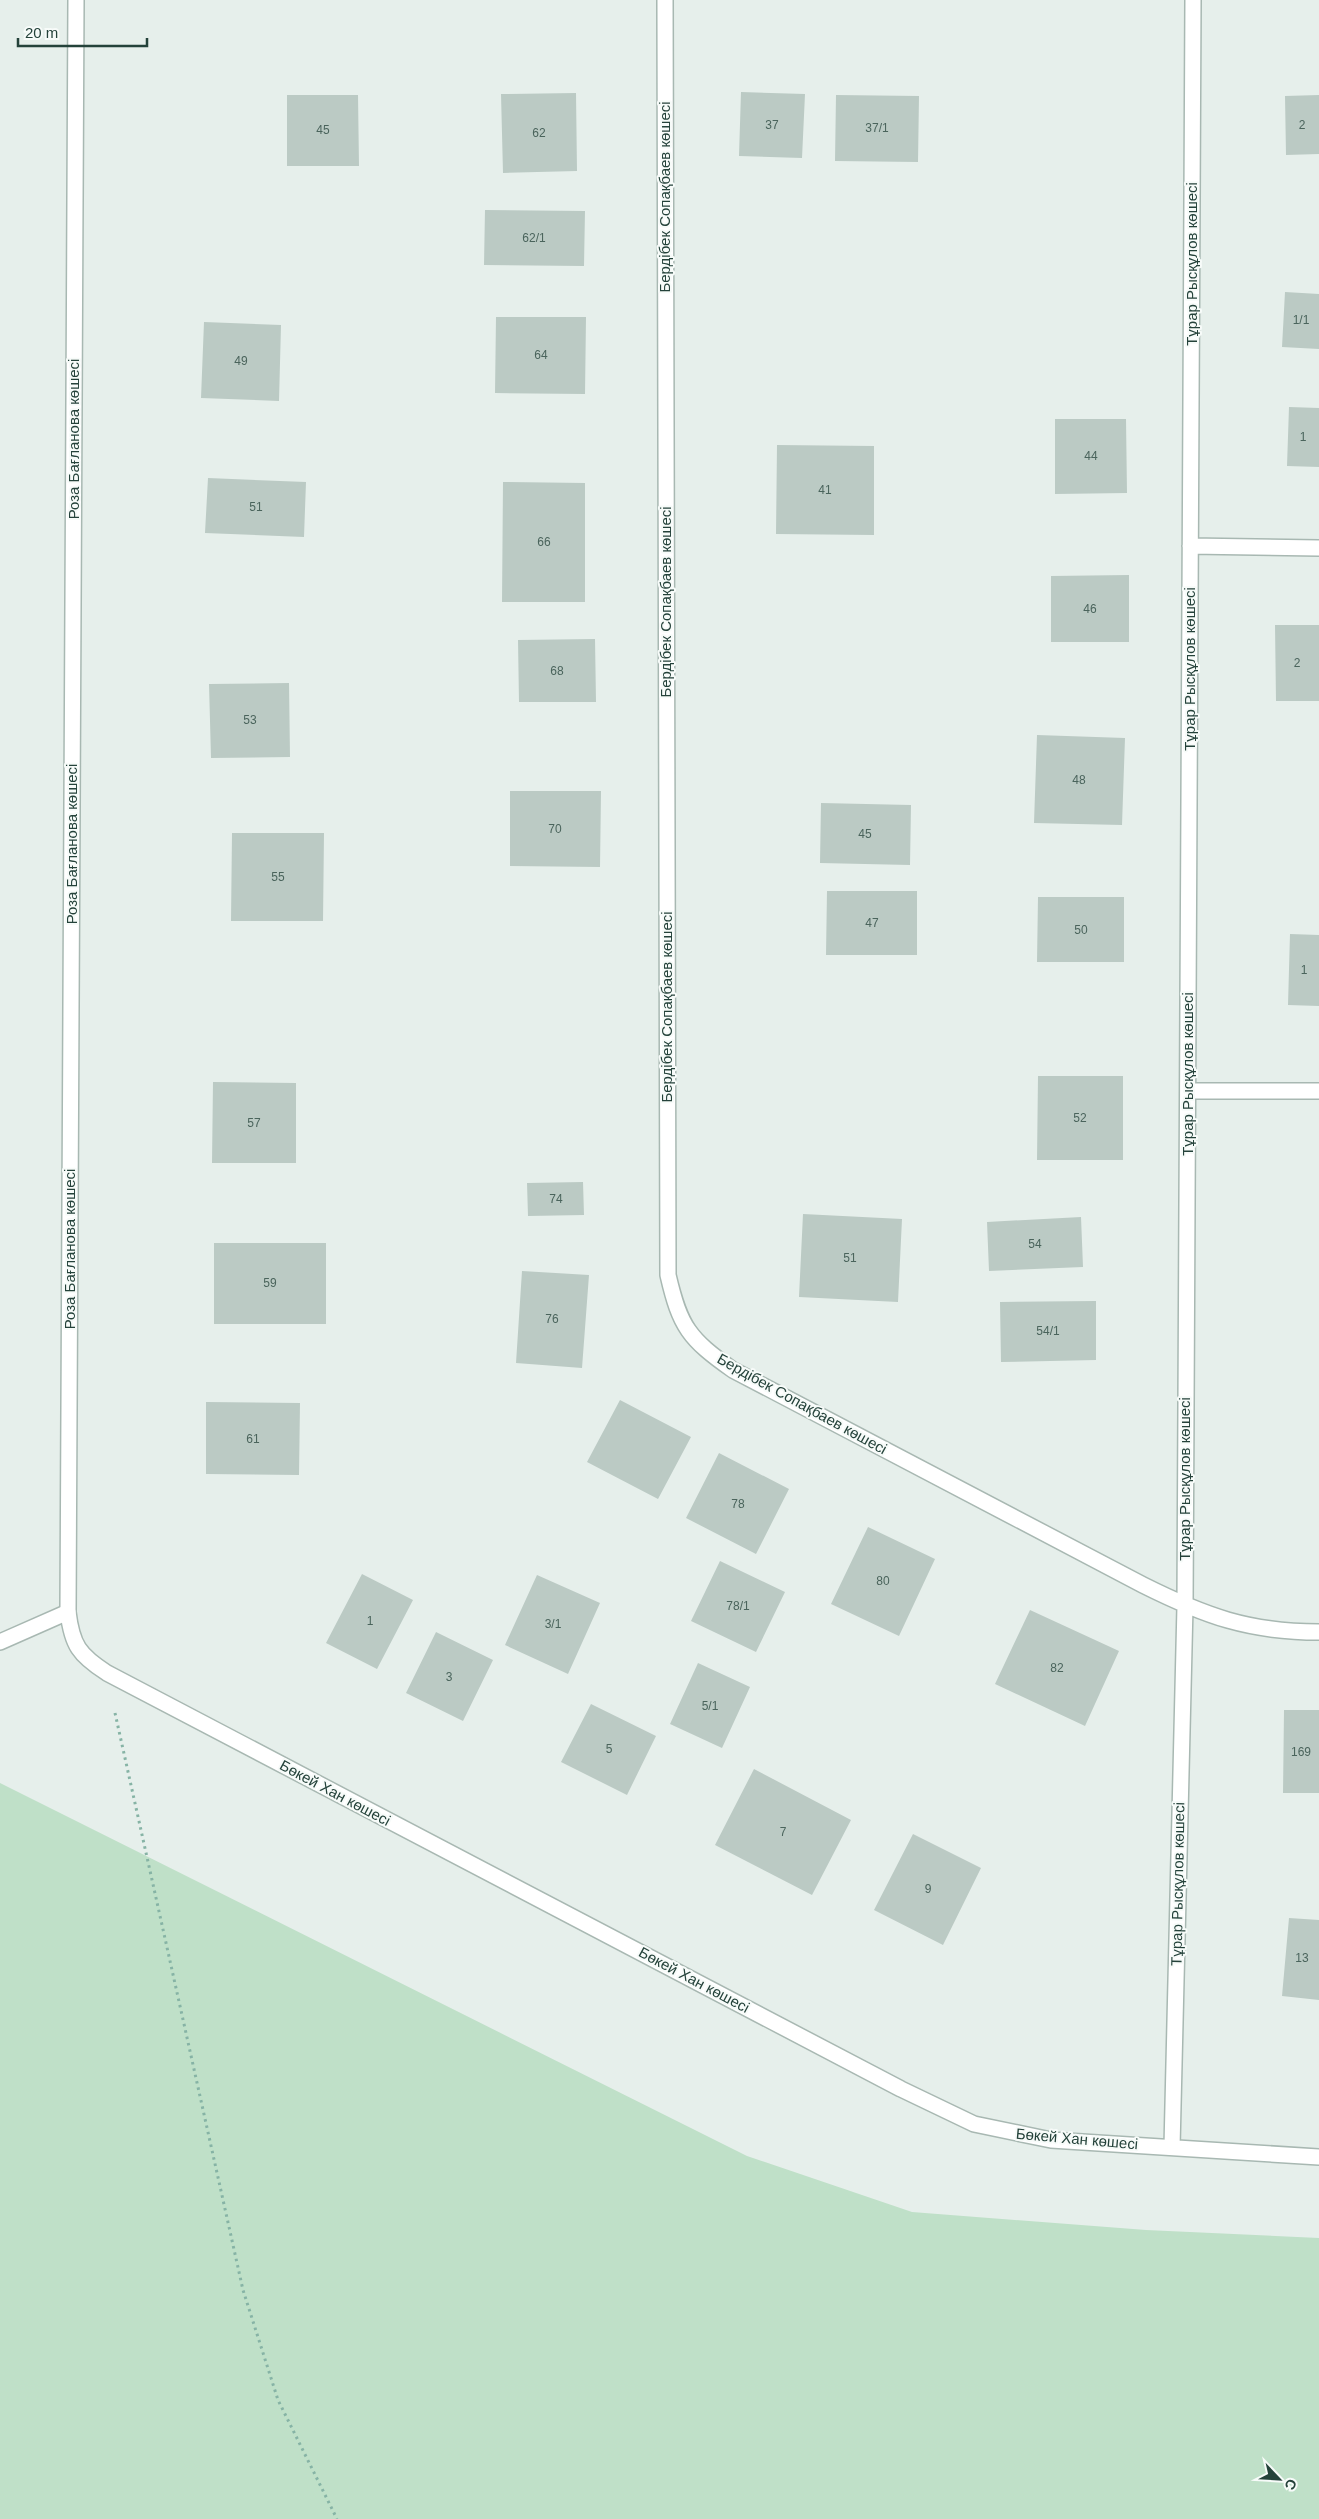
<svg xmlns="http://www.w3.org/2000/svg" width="1319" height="2519" viewBox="0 0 1319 2519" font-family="Helvetica,sans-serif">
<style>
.green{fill:#bfe0c8}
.building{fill:#bbcac4}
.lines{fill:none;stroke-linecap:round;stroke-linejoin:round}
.service-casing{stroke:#a8b8b2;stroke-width:18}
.minor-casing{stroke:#a8b8b2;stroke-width:18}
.path{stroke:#86b3a5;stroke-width:3;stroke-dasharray:2.5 4;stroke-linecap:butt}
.service{stroke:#fff;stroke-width:15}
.minor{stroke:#fff;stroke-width:15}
.labels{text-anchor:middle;stroke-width:4;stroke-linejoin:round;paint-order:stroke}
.number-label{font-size:12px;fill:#4a645c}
.street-label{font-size:15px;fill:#24423a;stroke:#f7fbf9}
</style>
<rect width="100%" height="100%" fill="#e6efeb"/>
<path class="green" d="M 0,1783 L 747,2156 L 912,2212 L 1146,2230 L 1319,2238 L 1319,2519 L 0,2519 Z"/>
<path class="building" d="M 741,92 L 805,94 L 802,158 L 739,156 Z
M 576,93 L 577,171 L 503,173 L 501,94 Z
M 287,95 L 358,95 L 359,166 L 287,166 Z
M 836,95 L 919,96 L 918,162 L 835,161 Z
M 1319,95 L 1319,154 L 1286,155 L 1285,96 Z
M 485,210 L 585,211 L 584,266 L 484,265 Z
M 1285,292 L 1319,294 L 1319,349 L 1282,347 Z
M 496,317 L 586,317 L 585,394 L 495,393 Z
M 204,322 L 281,325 L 279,401 L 201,398 Z
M 1289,407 L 1319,408 L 1319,467 L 1287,466 Z
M 1055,419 L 1126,419 L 1127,493 L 1055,494 Z
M 777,445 L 874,446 L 874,535 L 776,534 Z
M 208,478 L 306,482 L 304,537 L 205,533 Z
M 503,482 L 585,483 L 585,602 L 502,602 Z
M 1129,575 L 1129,642 L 1051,642 L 1051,576 Z
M 1275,625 L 1319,625 L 1319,701 L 1276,701 Z
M 595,639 L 596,702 L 519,702 L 518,640 Z
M 289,683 L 290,757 L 211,758 L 209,684 Z
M 1037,735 L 1125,738 L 1122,825 L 1034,823 Z
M 510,791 L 601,791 L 600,867 L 510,866 Z
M 821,803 L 911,805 L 910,865 L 820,863 Z
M 232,833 L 324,833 L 323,921 L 231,921 Z
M 827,891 L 917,891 L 917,955 L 826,955 Z
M 1038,897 L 1124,897 L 1124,962 L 1037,962 Z
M 1290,934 L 1319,935 L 1319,1006 L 1288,1005 Z
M 1038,1076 L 1123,1076 L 1123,1160 L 1037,1160 Z
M 213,1082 L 296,1083 L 296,1163 L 212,1163 Z
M 583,1182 L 584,1215 L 528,1216 L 527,1183 Z
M 803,1214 L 902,1219 L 898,1302 L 799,1297 Z
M 1081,1217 L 1083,1267 L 989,1271 L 987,1222 Z
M 214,1243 L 326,1243 L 326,1324 L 214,1324 Z
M 522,1271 L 589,1275 L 582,1368 L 516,1363 Z
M 1096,1301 L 1096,1360 L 1001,1362 L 1000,1302 Z
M 620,1400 L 691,1437 L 658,1499 L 587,1462 Z
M 206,1402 L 300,1403 L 299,1475 L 206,1474 Z
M 719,1453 L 789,1489 L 756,1554 L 686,1518 Z
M 868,1527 L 935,1559 L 899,1636 L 831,1604 Z
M 720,1561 L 785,1592 L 756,1652 L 691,1621 Z
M 362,1574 L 413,1600 L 377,1669 L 326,1643 Z
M 537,1575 L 600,1603 L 568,1674 L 505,1645 Z
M 1030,1610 L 1119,1651 L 1085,1726 L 995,1684 Z
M 436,1632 L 493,1660 L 463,1721 L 406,1693 Z
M 698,1663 L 750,1687 L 722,1748 L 670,1724 Z
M 591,1704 L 656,1736 L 627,1795 L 561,1762 Z
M 1284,1710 L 1319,1710 L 1319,1793 L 1283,1793 Z
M 754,1769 L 851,1820 L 812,1895 L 715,1845 Z
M 913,1834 L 981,1868 L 943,1945 L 874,1910 Z
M 1289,1918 L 1319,1920 L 1319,2000 L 1282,1996 Z"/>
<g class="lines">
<defs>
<path id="service" d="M 0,1642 L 68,1612"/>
<path id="minor" d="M 76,0 L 68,1612 C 72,1645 79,1655 107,1673 L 901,2089 L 974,2124 L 1051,2140 L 1319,2157
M 665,0 L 668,1275 C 680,1327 689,1339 733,1370 L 1143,1585 C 1205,1616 1249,1632 1319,1632
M 1190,546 L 1319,548
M 1188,1091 L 1319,1091
M 1172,2147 L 1185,1606 L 1193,0"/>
</defs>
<use href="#service" class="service-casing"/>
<use href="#minor" class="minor-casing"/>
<path class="path" d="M 115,1713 L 243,2290 L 278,2400 L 337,2519"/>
<use href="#service" class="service"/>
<use href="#minor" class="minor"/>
</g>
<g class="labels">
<g class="number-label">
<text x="772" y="129">37</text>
<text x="1302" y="129">2</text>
<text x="877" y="132">37/1</text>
<text x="323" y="134">45</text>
<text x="539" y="137">62</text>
<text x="534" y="242">62/1</text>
<text x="1301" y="324">1/1</text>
<text x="541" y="359">64</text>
<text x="241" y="365">49</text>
<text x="1303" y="441">1</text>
<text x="1091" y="460">44</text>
<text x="825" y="494">41</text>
<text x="256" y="511">51</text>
<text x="544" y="546">66</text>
<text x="1090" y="613">46</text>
<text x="1297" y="667">2</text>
<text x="557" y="675">68</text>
<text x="250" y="724">53</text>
<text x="1079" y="784">48</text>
<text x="555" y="833">70</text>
<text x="865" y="838">45</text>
<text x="278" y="881">55</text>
<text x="872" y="927">47</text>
<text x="1081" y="934">50</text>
<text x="1304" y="974">1</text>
<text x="1080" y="1122">52</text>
<text x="254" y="1127">57</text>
<text x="556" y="1203">74</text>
<text x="1035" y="1248">54</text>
<text x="850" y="1262">51</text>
<text x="270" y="1287">59</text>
<text x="552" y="1323">76</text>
<text x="1048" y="1335">54/1</text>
<text x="253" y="1443">61</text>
<text x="738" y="1508">78</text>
<text x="883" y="1585">80</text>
<text x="738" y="1610">78/1</text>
<text x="370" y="1625">1</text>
<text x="553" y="1628">3/1</text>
<text x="1057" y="1672">82</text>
<text x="449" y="1681">3</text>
<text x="710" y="1710">5/1</text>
<text x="609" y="1753">5</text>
<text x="1301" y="1756">169</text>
<text x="783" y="1836">7</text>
<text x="928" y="1893">9</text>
<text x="1302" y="1962">13</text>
</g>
<g class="street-label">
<text transform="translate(665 197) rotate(-90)" y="5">Бердібек Сопақбаев көшесі</text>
<text transform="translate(1192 264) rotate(-90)" y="5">Тұрар Рысқұлов көшесі</text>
<text transform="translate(74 439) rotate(-90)" y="5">Роза Бағланова көшесі</text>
<text transform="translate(666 602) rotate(-90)" y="5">Бердібек Сопақбаев көшесі</text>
<text transform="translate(1190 669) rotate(-90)" y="5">Тұрар Рысқұлов көшесі</text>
<text transform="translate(72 844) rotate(-90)" y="5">Роза Бағланова көшесі</text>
<text transform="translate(667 1007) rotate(-90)" y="5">Бердібек Сопақбаев көшесі</text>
<text transform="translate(1188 1074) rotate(-90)" y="5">Тұрар Рысқұлов көшесі</text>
<text transform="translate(70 1249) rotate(-90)" y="5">Роза Бағланова көшесі</text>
<text transform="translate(802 1404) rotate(29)" y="5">Бердібек Сопақбаев көшесі</text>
<text transform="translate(1185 1479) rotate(-90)" y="5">Тұрар Рысқұлов көшесі</text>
<text transform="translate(335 1793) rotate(28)" y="5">Бөкей Хан көшесі</text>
<text transform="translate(1178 1884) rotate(-89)" y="5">Тұрар Рысқұлов көшесі</text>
<text transform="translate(694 1980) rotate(28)" y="5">Бөкей Хан көшесі</text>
<text transform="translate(1077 2139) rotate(5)" y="5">Бөкей Хан көшесі</text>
</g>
</g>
<g transform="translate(1279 2479) rotate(115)" stroke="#f7fbf9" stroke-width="4" paint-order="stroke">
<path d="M0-4L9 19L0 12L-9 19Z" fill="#24423a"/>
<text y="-8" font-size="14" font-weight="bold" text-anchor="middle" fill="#24423a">С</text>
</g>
<path d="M18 38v8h129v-8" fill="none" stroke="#24423a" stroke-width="2.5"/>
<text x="25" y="38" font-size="15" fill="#24423a" stroke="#f7fbf9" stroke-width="4" paint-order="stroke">20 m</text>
</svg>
